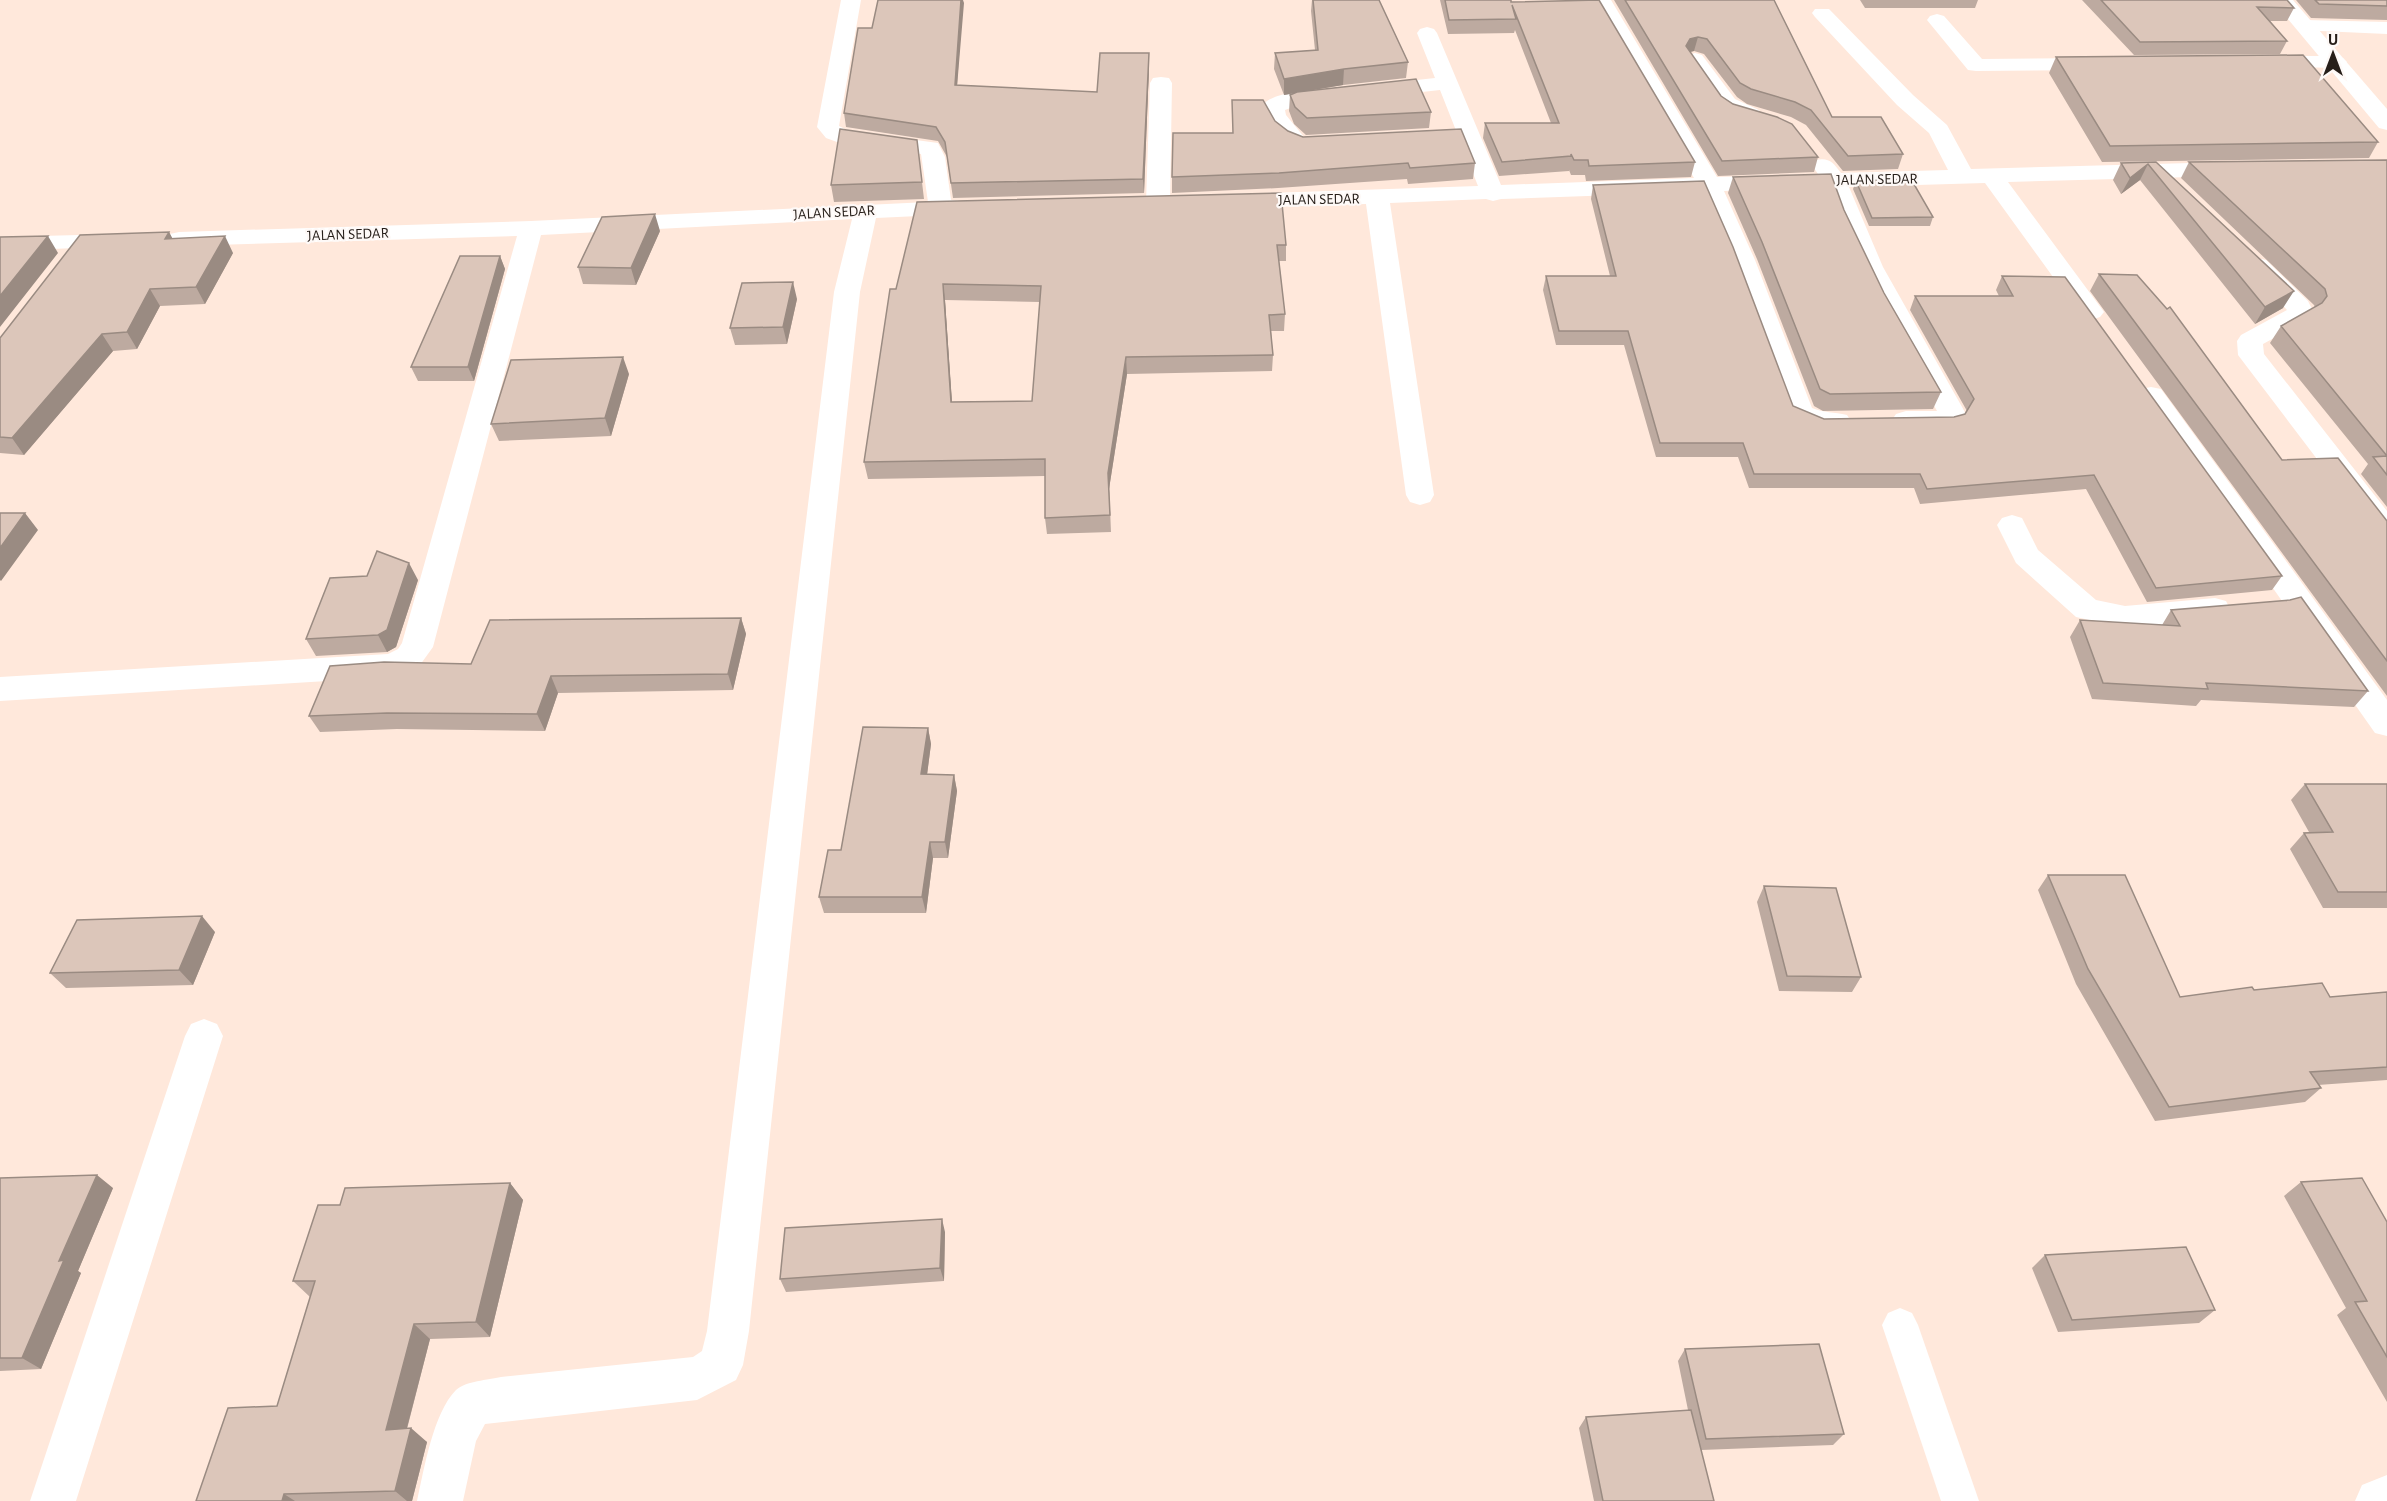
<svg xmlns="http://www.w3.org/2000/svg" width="2387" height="1501" viewBox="0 0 2387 1501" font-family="'Alegreya Sans',sans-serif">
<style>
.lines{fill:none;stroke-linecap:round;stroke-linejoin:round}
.service{fill:#fff;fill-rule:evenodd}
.minor{fill:#fff;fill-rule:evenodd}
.tertiary{fill:#fff;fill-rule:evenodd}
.wall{fill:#bdaaa0;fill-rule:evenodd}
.shaded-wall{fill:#9a8b82}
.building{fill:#dcc6ba;stroke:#9a8b82;stroke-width:1.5;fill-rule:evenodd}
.labels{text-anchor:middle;stroke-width:4.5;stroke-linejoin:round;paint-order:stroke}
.far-street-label{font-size:15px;fill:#261e19;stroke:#fef9f7}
</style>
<rect width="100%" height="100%" fill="#ffe8db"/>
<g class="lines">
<path class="service" d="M 1900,1308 L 1912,1313 L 1918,1325 L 1979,1501 L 1941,1501 L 1882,1325 L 1888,1313 Z"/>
<path class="minor" d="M 841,0 L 861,0 L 839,126 L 849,131 L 938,143 L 945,157 L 951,200 L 969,202 L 973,207 L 969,212 L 961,214 L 876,218 L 860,292 L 749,1331 L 743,1365 L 736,1380 L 697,1400 L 485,1424 L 476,1441 L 463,1501 L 417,1501 C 424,1470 433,1413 456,1390 C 466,1381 488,1380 501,1377 L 693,1357 L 702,1351 L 707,1331 L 834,292 L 852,219 L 541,235 L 433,647 L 420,665 L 392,677 L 0,701 L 0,677 L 388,654 L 398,649 L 402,643 L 517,236 L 179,246 L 170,244 L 167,239 L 170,234 L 179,232 L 531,221 L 928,202 L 921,154 L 837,142 L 826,138 L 817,127 Z
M 1591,0 L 1611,0 L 1717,177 L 1818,174 L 1812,165 L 1815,160 C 1829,157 1833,162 1841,173 L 1948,170 L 1929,133 L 1897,105 L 1815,17 L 1812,13 L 1815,9 L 1829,9 L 1913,95 L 1947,125 L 1971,169 L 2229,162 L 2237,164 L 2241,169 L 2237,174 L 2229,176 L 2008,182 L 2104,312 L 2100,317 L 2091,320 L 2082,317 L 1985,183 L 1849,187 L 1883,267 L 1966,414 L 1958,426 C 1939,431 1915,431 1896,426 L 1892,420 L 1896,414 L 1906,411 L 1937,411 L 1859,267 L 1826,187 L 1724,191 L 1755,260 L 1812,408 C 1824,413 1834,412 1847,415 L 1851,421 L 1847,427 C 1827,432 1799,432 1786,413 L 1731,260 L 1701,192 L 1501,199 L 1493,201 L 1486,199 L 1390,203 L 1434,495 L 1430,502 L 1420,505 L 1410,502 L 1406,495 L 1366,204 L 1237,208 L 1229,206 L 1225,201 L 1229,196 L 1237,194 L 1478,186 L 1440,90 L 1296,106 L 1285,110 L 1286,115 L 1304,137 L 1328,139 L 1331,144 L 1328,149 C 1316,152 1299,153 1288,146 C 1279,141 1255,109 1267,101 C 1282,91 1308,92 1325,90 C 1362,86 1398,82 1435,78 L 1417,33 L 1420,29 L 1427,27 L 1434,29 L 1437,33 L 1501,185 L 1694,178 Z
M 1937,14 L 1944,16 L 1982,59 L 2097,58 L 2105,59 L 2108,64 L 2105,69 L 2097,70 L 1976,71 L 1968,70 L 1927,20 L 1930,16 Z
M 2305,20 L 2387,22 L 2387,34 L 2298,30 L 2295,26 L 2298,22 Z
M 1695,53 L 1702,55 L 1735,99 L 1759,110 L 1762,115 L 1759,120 C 1723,129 1701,83 1684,59 L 1688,55 Z
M 2262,56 L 2336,56 L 2343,58 L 2347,62 L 2343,66 L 2336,68 L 2255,66 L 2251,62 L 2255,58 Z
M 1161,77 L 1169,78 L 1172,83 L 1170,203 L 1166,208 L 1158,210 L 1150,208 L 1146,203 L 1150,83 L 1153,78 Z
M 119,234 L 128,236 L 131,241 L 128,246 L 0,251 L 0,237 Z
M 2257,258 L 2266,260 L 2308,301 L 2314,313 L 2310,318 L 2263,344 L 2264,354 L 2387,511 L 2387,541 L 2377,538 L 2238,355 L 2237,341 L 2241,335 L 2287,310 L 2245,265 L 2248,260 Z
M 2151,387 L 2161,389 L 2387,700 L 2387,736 L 2375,733 L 2141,401 L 2138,395 L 2141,389 Z
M 2012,515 L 2022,518 L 2038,550 L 2096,600 L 2125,606 L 2215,598 L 2226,601 L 2230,609 L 2226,617 L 2215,620 L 2125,628 L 2076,617 L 2016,563 L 1997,525 L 2002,518 Z
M 204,1019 L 217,1024 L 223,1036 L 76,1501 L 30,1501 L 185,1036 L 191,1024 Z
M 2387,1475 L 2387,1501 L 2355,1501 L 2362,1485 Z"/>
<path class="tertiary" d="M 2272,0 L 2293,0 L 2387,109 L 2387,130 L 2379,128 Z"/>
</g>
<path class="wall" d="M 878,0 L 963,0 L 957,85 L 1097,92 L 1149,53 L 1149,67 L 1144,193 L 953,198 L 947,157 L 938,141 L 846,127 L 844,113 L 872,28 Z
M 1312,0 L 1379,0 L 1408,62 L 1406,78 L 1343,85 L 1307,91 L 1431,112 L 1429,128 L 1306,135 L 1294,124 L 1289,111 L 1290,95 L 1294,93 L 1284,95 L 1274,69 L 1275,53 L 1315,50 L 1311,11 Z
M 1440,0 L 1511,0 L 1511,2 L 1695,162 L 1691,177 L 1586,181 L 1585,175 L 1571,175 L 1569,170 L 1569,171 L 1499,176 L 1483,138 L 1485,123 L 1551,123 L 1515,30 L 1514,33 L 1448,34 Z
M 1614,0 L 1774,0 L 1832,117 L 1903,154 L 1898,169 L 1843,171 L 1806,125 L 1791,117 L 1747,104 L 1737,97 L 1704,54 L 1694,51 L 1690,52 L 1721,96 L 1818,157 L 1814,172 L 1718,176 Z
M 1860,0 L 1978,0 L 1975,8 L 1865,8 Z
M 2082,0 L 2287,0 L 2294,8 L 2287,21 L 2270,21 L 2287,41 L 2280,54 L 2134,55 Z
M 2296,0 L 2387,0 L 2387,20 L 2311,18 Z
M 2056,57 L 2378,142 L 2369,158 L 2102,162 L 2049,73 Z
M 1275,121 L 1288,131 L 1303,137 L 1475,163 L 1473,179 L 1408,184 L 1407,179 L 1278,188 L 1172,193 L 1172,177 L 1232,133 Z
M 917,140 L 924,199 L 834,202 L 831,185 Z
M 2387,160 L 2387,507 L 2361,474 L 2368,464 L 2270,343 L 2281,326 L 2315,307 L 2314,305 L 2181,178 L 2189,162 Z
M 2156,162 L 2283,308 L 2255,324 L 2140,180 L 2121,194 L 2113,180 L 2121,163 Z
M 1733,177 L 1844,210 L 1884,293 L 1941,392 L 1933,409 L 1823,411 L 1814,406 L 1757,259 L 1728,193 Z
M 1856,181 L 1933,217 L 1930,226 L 1869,226 L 1853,189 Z
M 1593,185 L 1793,406 L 1824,419 L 1954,417 L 1965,414 L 1967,411 L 1910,310 L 1915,296 L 1999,296 L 1996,290 L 2002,276 L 2282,576 L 2272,590 L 2147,602 L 2086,489 L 1920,504 L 1914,488 L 1749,488 L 1738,457 L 1656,457 L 1624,345 L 1556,345 L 1543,290 L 1546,276 L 1610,276 L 1591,199 Z
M 917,202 L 1286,245 L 1286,261 L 1279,261 L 1285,314 L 1284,331 L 1271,331 L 1273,355 L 1272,371 L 1127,374 L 1109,489 L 1111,532 L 1047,534 L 1045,518 L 1045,476 L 868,479 L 864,462 L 896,289 ZM 945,300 L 1040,302 L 1032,401 L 952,402 Z
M 660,231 L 636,285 L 583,284 L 578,267 Z
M 169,232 L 172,238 L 233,253 L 205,304 L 160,306 L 137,349 L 113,351 L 24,455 L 0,453 L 0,338 Z
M 500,256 L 505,269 L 474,381 L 418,381 L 411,367 Z
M 2099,274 L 2282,460 L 2387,521 L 2387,696 L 2090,291 Z
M 797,299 L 787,344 L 735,345 L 730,328 Z
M 629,374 L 611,436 L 499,441 L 491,424 Z
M 418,580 L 396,647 L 387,652 L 316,656 L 306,639 Z
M 2171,610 L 2368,691 L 2354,707 L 2201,700 L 2196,706 L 2092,699 L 2070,637 L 2080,620 L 2162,625 Z
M 741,618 L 746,634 L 733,690 L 558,693 L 545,731 L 397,729 L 320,732 L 309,716 L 471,664 Z
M 928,728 L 931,744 L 927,774 L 954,775 L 957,791 L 948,858 L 933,858 L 926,913 L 824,913 L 819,897 L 841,850 Z
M 2305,784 L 2387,784 L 2387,908 L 2323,908 L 2290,849 L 2304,833 L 2309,832 L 2291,800 Z
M 2048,875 L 2180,997 L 2254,990 L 2330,997 L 2387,992 L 2387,1080 L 2318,1085 L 2321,1088 L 2305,1102 L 2155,1121 L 2076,984 L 2038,890 Z
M 1764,886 L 1861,977 L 1852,992 L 1779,991 L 1757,902 Z
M 215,932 L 193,985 L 66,988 L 50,973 Z
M 0,1178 L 113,1188 L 78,1271 L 81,1273 L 41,1369 L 0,1371 Z
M 2301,1182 L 2387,1222 L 2387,1402 L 2337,1315 L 2346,1308 L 2284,1196 Z
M 510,1183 L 523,1200 L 490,1337 L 430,1339 L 407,1429 L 427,1442 L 412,1501 L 196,1501 L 277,1406 L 310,1297 L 293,1281 L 340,1205 Z
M 945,1232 L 944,1281 L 786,1292 L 780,1279 Z
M 2045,1255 L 2215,1310 L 2199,1323 L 2058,1332 L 2032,1268 Z
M 1685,1349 L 1844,1434 L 1833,1445 L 1701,1450 L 1714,1501 L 1594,1501 L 1579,1428 L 1586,1417 L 1688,1410 L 1678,1361 Z"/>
<path class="shaded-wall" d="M 961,0 L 963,0 L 964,3 L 956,99 L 955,85 Z
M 1698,37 L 1694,51 L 1686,53 L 1686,46 L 1690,39 Z
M 1149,53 L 1149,67 L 1144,193 L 1143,179 Z
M 1344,69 L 1343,85 L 1284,95 L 1284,79 Z
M 2148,164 L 2140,180 L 2121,194 L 2130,178 Z
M 655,214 L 660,231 L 636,285 L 631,268 Z
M 169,232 L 178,249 L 165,239 Z
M 48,236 L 58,253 L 0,327 L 0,296 Z
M 225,236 L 233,253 L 205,304 L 196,287 Z
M 500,256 L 505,269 L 474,381 L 468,367 Z
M 793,282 L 797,299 L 787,344 L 783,327 Z
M 943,284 L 945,300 L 953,418 L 951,402 Z
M 150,289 L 160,306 L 137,349 L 127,332 Z
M 2294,291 L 2283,308 L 2255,324 L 2265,307 Z
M 102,334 L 113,351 L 24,455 L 12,438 Z
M 623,357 L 629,374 L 611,436 L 605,418 Z
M 1126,357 L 1127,374 L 1109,489 L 1111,532 L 1108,473 Z
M 25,513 L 38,530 L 1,581 L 0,580 L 0,548 Z
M 409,563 L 418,580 L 396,647 L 387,652 L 378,635 Z
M 741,618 L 746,634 L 733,690 L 728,674 Z
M 551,676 L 558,693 L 545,731 L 537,714 Z
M 928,728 L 931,744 L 925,791 L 921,774 Z
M 954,775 L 957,791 L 948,858 L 945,842 Z
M 930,842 L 933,858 L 926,913 L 922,897 Z
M 202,916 L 215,932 L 193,985 L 179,970 Z
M 97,1175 L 113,1188 L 78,1271 L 81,1273 L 41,1369 L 22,1358 L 59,1261 Z
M 510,1183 L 523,1200 L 490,1337 L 476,1322 Z
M 942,1219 L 945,1232 L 944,1281 L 940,1268 Z
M 414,1324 L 430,1339 L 403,1443 L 386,1430 Z
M 411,1428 L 427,1442 L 412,1501 L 407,1501 L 395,1491 Z
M 284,1494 L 295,1501 L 282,1501 Z"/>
<path class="building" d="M 878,0 L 961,0 L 955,85 L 1097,92 L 1100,53 L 1149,53 L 1143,179 L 951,183 L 945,142 L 936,127 L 844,113 L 858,28 L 872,28 Z
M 1313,0 L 1379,0 L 1408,62 L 1344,69 L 1284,79 L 1275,53 L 1318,50 Z
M 1445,0 L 1511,0 L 1511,2 L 1599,0 L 1695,162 L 1589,166 L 1588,160 L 1574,160 L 1571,154 L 1571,156 L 1502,162 L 1485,123 L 1559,123 L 1512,5 L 1516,19 L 1449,20 Z
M 1625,0 L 1774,0 L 1832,117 L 1881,117 L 1903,154 L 1848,156 L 1811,110 L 1795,102 L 1751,89 L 1740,83 L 1707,39 L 1698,37 L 1690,39 L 1686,46 L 1721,96 L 1733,104 L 1777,117 L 1792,124 L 1818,157 L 1722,161 Z
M 2101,0 L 2287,0 L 2294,8 L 2257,7 L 2287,41 L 2140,42 Z
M 2315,0 L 2387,0 L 2387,6 L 2319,4 Z
M 2303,55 L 2378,142 L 2110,146 L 2056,57 Z
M 1416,79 L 1431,112 L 1307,118 L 1295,107 L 1290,95 L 1297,92 Z
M 1232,100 L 1263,100 L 1275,121 L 1288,131 L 1303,137 L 1461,129 L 1475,163 L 1410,168 L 1408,163 L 1279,173 L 1172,177 L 1173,133 L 1233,133 Z
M 840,129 L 917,140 L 922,182 L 831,185 Z
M 2387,160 L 2387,456 L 2281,326 L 2322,303 L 2327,296 L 2325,289 L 2189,162 Z
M 2156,162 L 2294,291 L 2265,307 L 2148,164 L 2130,178 L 2121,163 Z
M 1831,174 L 1844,210 L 1884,293 L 1941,392 L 1830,394 L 1820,389 L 1762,242 L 1733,177 Z
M 1911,179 L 1933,217 L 1872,218 L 1856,181 Z
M 1704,181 L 1733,247 L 1793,406 L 1824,419 L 1954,417 L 1965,414 L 1974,399 L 1915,296 L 2013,296 L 2002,276 L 2065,277 L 2282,576 L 2156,588 L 2094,475 L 1927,489 L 1920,474 L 1754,474 L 1743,443 L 1660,443 L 1628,331 L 1559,331 L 1546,276 L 1616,276 L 1593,185 Z
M 1281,193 L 1286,245 L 1277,245 L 1285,314 L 1269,315 L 1273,355 L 1126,357 L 1108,473 L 1110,515 L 1045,518 L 1045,459 L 864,462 L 890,289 L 896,289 L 917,202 ZM 943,284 L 1041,286 L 1032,401 L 951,402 Z
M 655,214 L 631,268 L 578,267 L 602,217 Z
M 169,232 L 165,239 L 225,236 L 196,287 L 150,289 L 127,332 L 102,334 L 12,438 L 0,437 L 0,338 L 80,235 Z
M 48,236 L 0,296 L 0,237 Z
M 460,256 L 500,256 L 468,367 L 411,367 Z
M 2099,274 L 2137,275 L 2167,309 L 2170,307 L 2282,460 L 2338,458 L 2387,521 L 2387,661 Z
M 793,282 L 783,327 L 730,328 L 742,283 Z
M 623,357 L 605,418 L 491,424 L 511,360 Z
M 2387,456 L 2387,475 L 2373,457 Z
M 0,513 L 25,513 L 0,548 Z
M 377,551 L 409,563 L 387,630 L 378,635 L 306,639 L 330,578 L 367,576 Z
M 2301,597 L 2368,691 L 2206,683 L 2208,689 L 2103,683 L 2080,620 L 2180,626 L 2171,610 L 2290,600 Z
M 741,618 L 728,674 L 551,676 L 537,714 L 387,713 L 309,716 L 330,666 L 384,662 L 471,664 L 490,620 Z
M 863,727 L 928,728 L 921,774 L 954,775 L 945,842 L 930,842 L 922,897 L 819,897 L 828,850 L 841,850 Z
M 2305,784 L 2387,784 L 2387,892 L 2338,892 L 2304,833 L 2333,832 Z
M 2048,875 L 2125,875 L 2180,997 L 2252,987 L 2254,990 L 2322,983 L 2330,997 L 2387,992 L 2387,1067 L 2310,1072 L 2321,1088 L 2169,1107 L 2088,969 Z
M 1764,886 L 1836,888 L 1861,977 L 1787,976 Z
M 202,916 L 179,970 L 50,973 L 77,920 Z
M 97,1175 L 59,1261 L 64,1260 L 22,1358 L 0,1358 L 0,1178 Z
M 2362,1178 L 2387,1222 L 2387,1357 L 2355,1302 L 2367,1301 L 2301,1182 Z
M 510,1183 L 476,1322 L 414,1324 L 386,1430 L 411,1428 L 395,1491 L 284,1494 L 282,1501 L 196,1501 L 228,1408 L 277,1406 L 315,1281 L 293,1281 L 318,1205 L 340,1205 L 345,1188 Z
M 942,1219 L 940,1268 L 780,1279 L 785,1228 Z
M 2186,1247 L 2215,1310 L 2072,1320 L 2045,1255 Z
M 1819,1344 L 1844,1434 L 1706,1439 L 1685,1349 Z
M 1691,1410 L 1714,1501 L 1603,1501 L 1586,1417 Z"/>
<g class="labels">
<g class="far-street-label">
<text transform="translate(1877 179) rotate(-1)" y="5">JALAN SEDAR</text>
<text transform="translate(1319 199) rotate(-1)" y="5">JALAN SEDAR</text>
<text transform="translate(834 212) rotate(-3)" y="5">JALAN SEDAR</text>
<text transform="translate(348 234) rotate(-2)" y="5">JALAN SEDAR</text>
</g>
</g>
<g transform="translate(2333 54)" stroke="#fef9f7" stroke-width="4.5" paint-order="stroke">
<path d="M0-4.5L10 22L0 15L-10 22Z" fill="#261e19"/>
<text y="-9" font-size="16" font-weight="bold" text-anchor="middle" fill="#261e19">U</text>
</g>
</svg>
